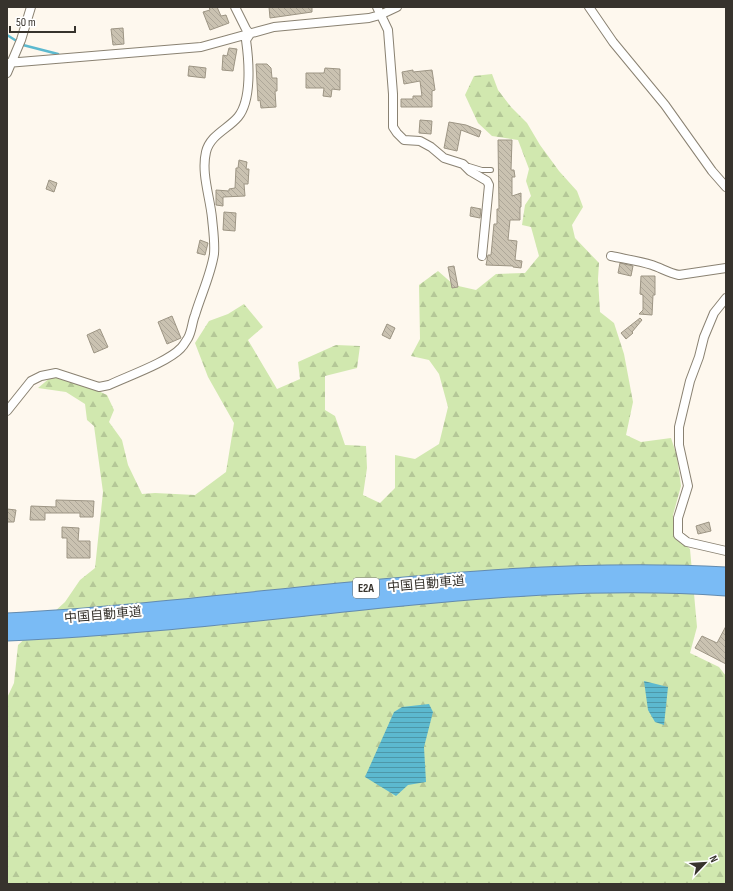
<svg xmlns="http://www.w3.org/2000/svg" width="733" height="891" viewBox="0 0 733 891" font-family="'Sofia Sans Condensed','Noto Sans JP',sans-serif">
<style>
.forest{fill:url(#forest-firs)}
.water{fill:url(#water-rules)}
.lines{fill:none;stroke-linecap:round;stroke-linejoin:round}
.stream{stroke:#5cb9cf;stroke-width:2.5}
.building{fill:url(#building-back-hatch);stroke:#9d9584}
.service-casing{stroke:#8a8272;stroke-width:6}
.minor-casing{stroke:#8a8272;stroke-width:10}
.motorway-casing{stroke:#638baf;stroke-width:17}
.service{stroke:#fff;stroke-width:4}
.minor{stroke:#fff;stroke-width:8}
.motorway{stroke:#7abbf5;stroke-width:15}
.labels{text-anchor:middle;stroke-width:4;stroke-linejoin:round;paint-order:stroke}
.shield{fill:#fff;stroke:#73706c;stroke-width:1}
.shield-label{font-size:12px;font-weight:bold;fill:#37332d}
.street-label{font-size:13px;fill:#37332d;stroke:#fff}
</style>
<defs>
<pattern id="forest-firs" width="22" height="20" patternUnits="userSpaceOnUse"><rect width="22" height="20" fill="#d1e8af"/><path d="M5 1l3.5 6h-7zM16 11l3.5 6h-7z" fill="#b4c797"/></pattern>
<pattern id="water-rules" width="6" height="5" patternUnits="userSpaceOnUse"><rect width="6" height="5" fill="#5cb9cf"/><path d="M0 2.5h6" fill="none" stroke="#4d97a8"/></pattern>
<pattern id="building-back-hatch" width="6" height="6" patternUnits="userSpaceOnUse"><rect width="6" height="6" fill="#cac2b1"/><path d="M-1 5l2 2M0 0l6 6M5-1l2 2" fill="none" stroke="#aea799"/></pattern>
</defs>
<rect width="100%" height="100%" fill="#fef8ee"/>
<path class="forest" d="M 492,74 L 498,90 L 511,107 L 527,123 L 540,145 L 559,171 L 577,191 L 583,207 L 572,225 L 575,238 L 599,263 L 598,279 L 600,312 L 614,323 L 624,354 L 633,402 L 626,435 L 641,442 L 671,438 L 677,456 L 681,486 L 673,515 L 675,536 L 690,549 L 697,627 L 690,653 L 719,667 L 726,676 L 726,884 L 7,884 L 7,698 L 14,683 L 18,645 L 65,602 L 80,580 L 95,568 L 103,492 L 94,426 L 87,420 L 85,404 L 66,392 L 38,388 L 51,377 L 70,378 L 107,395 L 114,410 L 109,422 L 122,440 L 128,465 L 142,494 L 155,493 L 195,495 L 226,472 L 234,423 L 208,377 L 195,343 L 209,321 L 228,314 L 244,304 L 263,327 L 248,340 L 277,389 L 300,379 L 298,362 L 336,345 L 360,346 L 357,368 L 325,376 L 325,410 L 335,416 L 345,445 L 366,446 L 367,468 L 363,495 L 380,503 L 395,488 L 395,455 L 415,459 L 439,444 L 448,407 L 439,374 L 429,360 L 411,356 L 420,339 L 419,285 L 438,271 L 454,285 L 476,290 L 496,274 L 525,273 L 539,256 L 531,227 L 522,225 L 525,205 L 531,196 L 526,181 L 529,169 L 518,140 L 492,136 L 478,123 L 465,95 L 474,76 Z"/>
<path class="water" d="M 644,681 L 668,687 L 664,725 L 655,722 L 648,710 Z
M 429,704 L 433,712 L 424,747 L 426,782 L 408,785 L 396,796 L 365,777 L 394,712 L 402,707 Z"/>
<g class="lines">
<path class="stream" d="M 7,35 L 23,45 L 58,54"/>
</g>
<path class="building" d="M 209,7 L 217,7 L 221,16 L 226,15 L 229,23 L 210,30 L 203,12 L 210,10 Z
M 269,7 L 312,7 L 312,12 L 270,18 Z
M 123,28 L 124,44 L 113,45 L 111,29 Z
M 229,48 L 237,49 L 233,71 L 222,70 L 223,55 L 227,56 Z
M 256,64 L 267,64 L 271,68 L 272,78 L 277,78 L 277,91 L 275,91 L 276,107 L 261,108 L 260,100 L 258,101 Z
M 189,66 L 206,68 L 205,78 L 188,76 Z
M 325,68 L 340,69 L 340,90 L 332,89 L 331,97 L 323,96 L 324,88 L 306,88 L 306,73 L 324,73 Z
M 413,70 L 413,72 L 432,70 L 435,90 L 432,91 L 432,107 L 401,107 L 401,99 L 413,99 L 413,96 L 422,96 L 420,81 L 404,84 L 402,72 Z
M 420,120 L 432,121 L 431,134 L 419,133 Z
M 449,122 L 466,125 L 481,131 L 479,137 L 461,130 L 457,151 L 444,148 Z
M 498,140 L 512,140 L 511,170 L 514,170 L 515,177 L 512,177 L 512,196 L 521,193 L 521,207 L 520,207 L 520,220 L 510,220 L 508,240 L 517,241 L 515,260 L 522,261 L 521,268 L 513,267 L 513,266 L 486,265 L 488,255 L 491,255 L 494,224 L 497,224 L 497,209 L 499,209 Z
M 239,160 L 247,162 L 246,169 L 249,169 L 248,184 L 244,184 L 245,196 L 223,197 L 223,206 L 216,205 L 216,190 L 229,191 L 229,189 L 235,188 L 236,168 L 238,168 Z
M 49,180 L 57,183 L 54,192 L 46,189 Z
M 471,207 L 481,209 L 480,218 L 470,216 Z
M 224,212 L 236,213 L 235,231 L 223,230 Z
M 200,240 L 208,243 L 205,255 L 197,253 Z
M 620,263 L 633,266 L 631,276 L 618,273 Z
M 454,266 L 458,287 L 452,288 L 448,267 Z
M 641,276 L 655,276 L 655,295 L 653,295 L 652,315 L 639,314 L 643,310 L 643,295 L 640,294 Z
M 172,316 L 181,338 L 167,344 L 158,322 Z
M 640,318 L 642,320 L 632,332 L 633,333 L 626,339 L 621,333 Z
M 387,324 L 395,328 L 390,339 L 382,335 Z
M 100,329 L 108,347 L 94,353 L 87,335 Z
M 56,500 L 94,501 L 93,517 L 80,517 L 80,513 L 45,513 L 45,520 L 30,520 L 31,506 L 56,507 Z
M 7,509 L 16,510 L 14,522 L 7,522 Z
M 709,522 L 711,531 L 698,534 L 696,526 Z
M 62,527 L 79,528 L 78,541 L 90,541 L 90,558 L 67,558 L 67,538 L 62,538 Z
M 726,626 L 726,664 L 695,648 L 702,636 L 717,643 Z"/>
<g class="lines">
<defs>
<path id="service" d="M 469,166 L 482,170 L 491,170"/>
<path id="minor" d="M 235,7 L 246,29 L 250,34
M 377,7 L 388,30 L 393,94 L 393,127 L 397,133 L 404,140 L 420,141 L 431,147 L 444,158 L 463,164 L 470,171 L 487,181 L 489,185 L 482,256
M 589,7 L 613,42 L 665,105 L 712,171 L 726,187
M 7,63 L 201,47 L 274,27 L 369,18 L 380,15 L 397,7
M 7,73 L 21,40 L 31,7
M 611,256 C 625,259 639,261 652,265 C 661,268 669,273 679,275 L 726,268
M 726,298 L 714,313 L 704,337 L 699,357 L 690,381 L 679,427 L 679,445 L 688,486 L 678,518 L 678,535 L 687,542 L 726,551
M 7,411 L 31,381 L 41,376 L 56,373 L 99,387 L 109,385 C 128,376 168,362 181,348 C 184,345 186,341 188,338 C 192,331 192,322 195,315 C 201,295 211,274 214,254 C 215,242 213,229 212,218 C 210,197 201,173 206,152 C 210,135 228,129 238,117 C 252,100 249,61 246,40 L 250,34"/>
<path id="motorway" d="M 7,621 C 247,608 485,562 726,575
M 7,633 C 123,628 238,615 354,603 C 477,590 602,579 726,588"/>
</defs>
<use href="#service" class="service-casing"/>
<use href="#minor" class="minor-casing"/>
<use href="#motorway" class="motorway-casing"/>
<use href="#service" class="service"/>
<use href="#minor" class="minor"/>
<use href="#motorway" class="motorway"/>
</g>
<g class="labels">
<rect class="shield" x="353" y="578" width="26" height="20" rx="3"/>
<g class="shield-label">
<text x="366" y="592">E2A</text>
</g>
<g class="street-label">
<text transform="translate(426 583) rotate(-5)" y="5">中国自動車道</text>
<text transform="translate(103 614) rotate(-5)" y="5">中国自動車道</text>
</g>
</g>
<rect width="733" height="891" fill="none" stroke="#37332d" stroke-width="16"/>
<g transform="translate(705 863) rotate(65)" stroke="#ffffff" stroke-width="3" paint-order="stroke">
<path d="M0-3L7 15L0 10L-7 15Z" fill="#37332d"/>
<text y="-6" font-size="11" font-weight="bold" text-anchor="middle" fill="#37332d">N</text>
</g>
<path d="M10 26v6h65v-6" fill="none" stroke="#37332d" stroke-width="2"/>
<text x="16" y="26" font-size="12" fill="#37332d" stroke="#ffffff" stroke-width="3" paint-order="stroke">50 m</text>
</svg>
